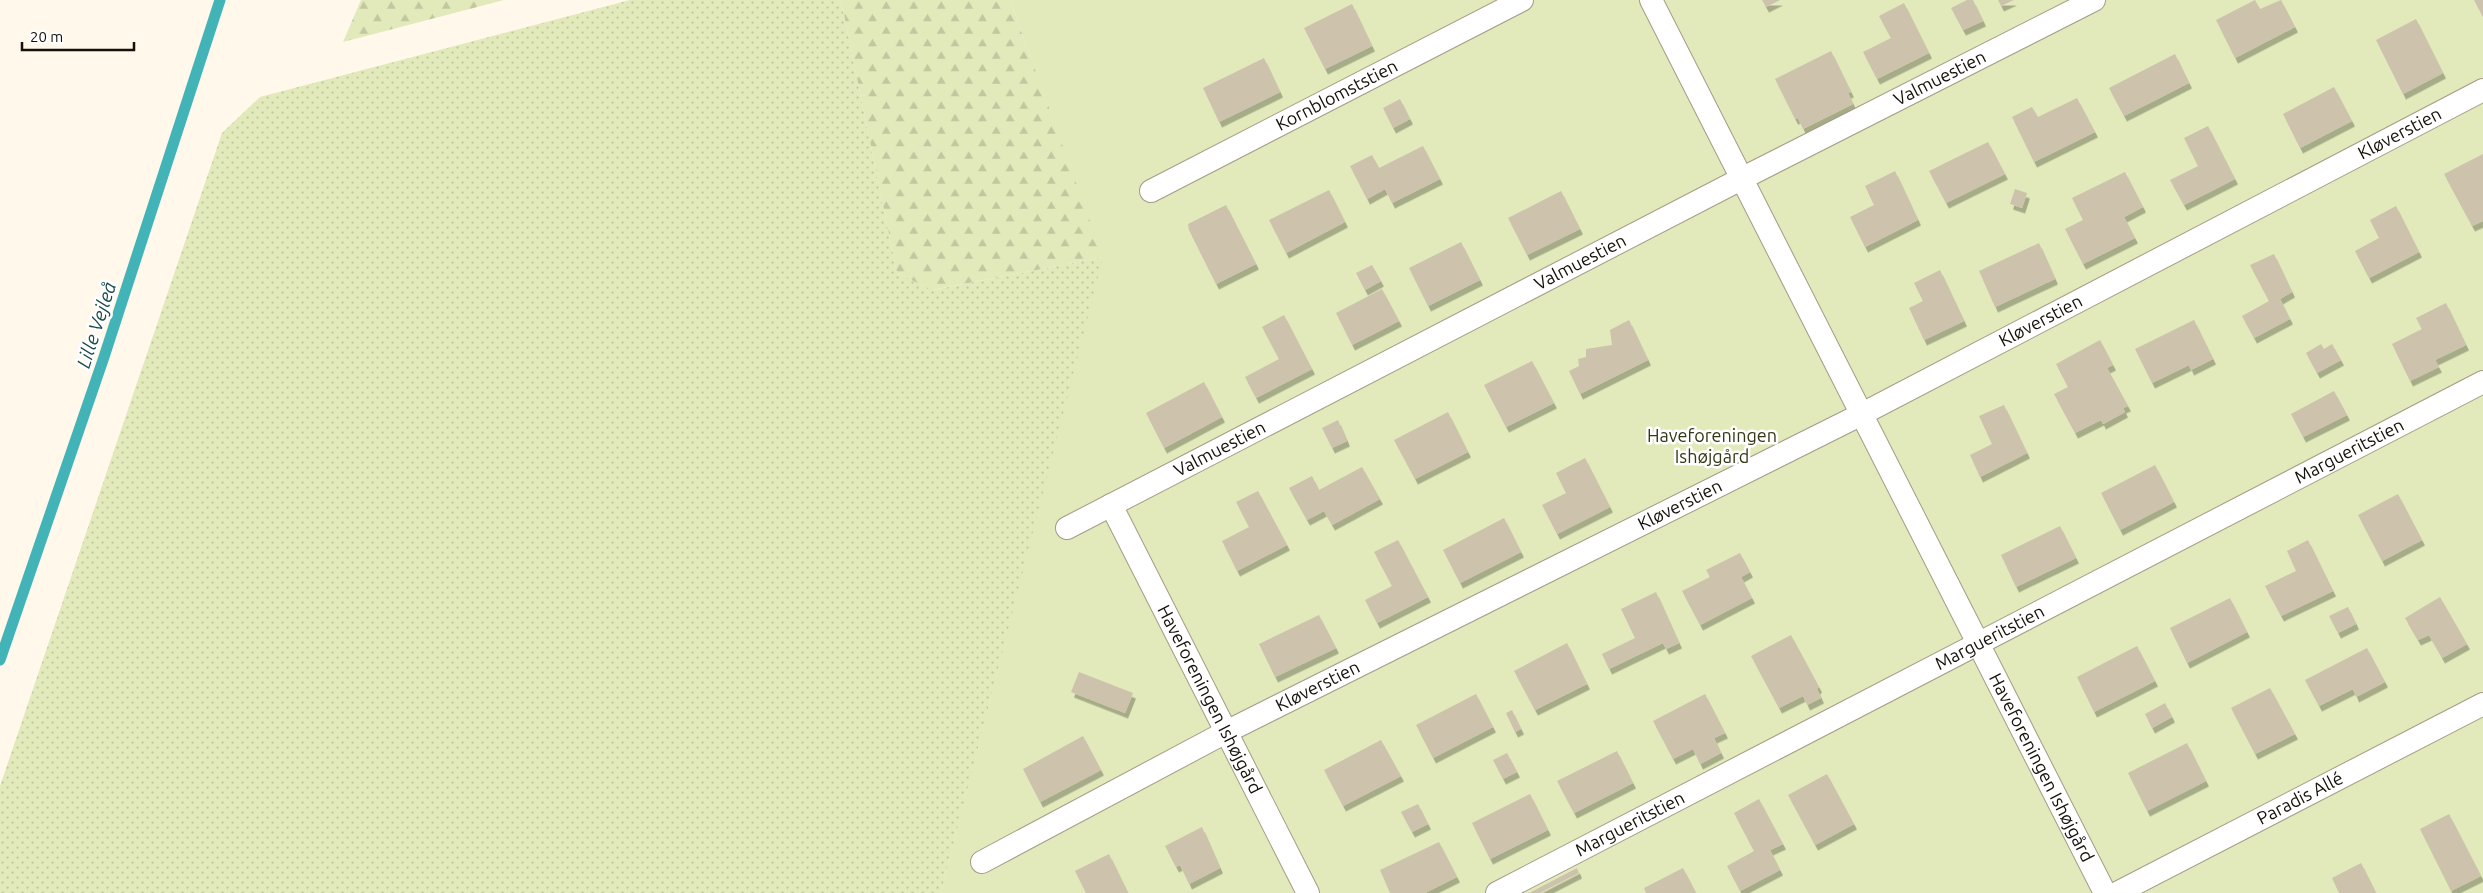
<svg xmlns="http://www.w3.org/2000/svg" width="2483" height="893" viewBox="0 0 2483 893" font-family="Ubuntu,sans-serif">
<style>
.grass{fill:url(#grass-dots)}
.forest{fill:url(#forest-firs)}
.garden{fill:#e2e9ba}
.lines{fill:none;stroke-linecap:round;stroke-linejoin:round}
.stream{stroke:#42b3b6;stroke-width:11}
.building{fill:#cdc3ad;filter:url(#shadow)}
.service-casing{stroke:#a59b87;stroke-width:24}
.service{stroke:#fff;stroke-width:22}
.labels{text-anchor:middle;stroke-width:5;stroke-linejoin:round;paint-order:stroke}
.street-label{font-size:18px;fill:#15110a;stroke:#fff}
.park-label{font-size:18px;fill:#343816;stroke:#fff}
.water-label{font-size:19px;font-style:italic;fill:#194b4c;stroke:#fff}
</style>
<defs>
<pattern id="grass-dots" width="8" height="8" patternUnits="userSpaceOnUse" patternTransform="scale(1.25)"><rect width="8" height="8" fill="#e2e9ba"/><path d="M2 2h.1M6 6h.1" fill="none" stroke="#c1c79f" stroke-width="1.8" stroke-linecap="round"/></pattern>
<pattern id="forest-firs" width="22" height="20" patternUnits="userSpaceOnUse" patternTransform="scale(1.25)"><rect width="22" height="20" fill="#e2e9ba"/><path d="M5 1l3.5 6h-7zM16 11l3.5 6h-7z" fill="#c1c79f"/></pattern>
<filter id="shadow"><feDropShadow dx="3" dy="5.5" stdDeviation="0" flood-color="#0004"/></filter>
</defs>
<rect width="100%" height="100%" fill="#fff8eb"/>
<path class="grass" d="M 630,0 L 841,0 L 897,273 L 933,290 L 1104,257 L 941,893 L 0,893 L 0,786 L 222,133 L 260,97 Z"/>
<path class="forest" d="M 361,0 L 504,0 L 343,42 Z
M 841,0 L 1010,0 L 1104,257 L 932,290 L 897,273 Z"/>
<path class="garden" d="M 1010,0 L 2483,0 L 2483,893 L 941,893 L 1103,257 Z"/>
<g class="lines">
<path class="stream" d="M 0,660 L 104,357 L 220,0"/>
</g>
<path class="building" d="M 1762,0 L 1780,0 L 1766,7 Z
M 1967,0 L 1973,0 L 1983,21 L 1963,30 L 1951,8 Z
M 1998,0 L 2014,0 L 2001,6 Z
M 2255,0 L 2260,9 L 2281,0 L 2295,27 L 2235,58 L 2216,20 Z
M 2474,0 L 2483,0 L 2483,17 Z
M 1904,3 L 1929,53 L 1877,79 L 1863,52 L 1891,38 L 1879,16 Z
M 1352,4 L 1372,46 L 1325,69 L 1304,28 Z
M 2416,19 L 2443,73 L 2403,94 L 2376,40 Z
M 1831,51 L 1851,92 L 1848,93 L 1853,104 L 1803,129 L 1798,118 L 1795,119 L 1775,79 Z
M 2175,54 L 2189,83 L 2124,116 L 2109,88 Z
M 1264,58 L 1280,92 L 1219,122 L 1203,88 Z
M 2334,87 L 2352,121 L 2300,148 L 2283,114 Z
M 2077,98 L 2095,132 L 2034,162 L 2012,117 L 2032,107 L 2038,117 Z
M 1400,99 L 1410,119 L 1393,128 L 1383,108 Z
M 2208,126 L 2235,179 L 2184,205 L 2170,180 L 2198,166 L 2184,138 Z
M 1988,142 L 2005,174 L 1946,203 L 1929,171 Z
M 1423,146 L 1440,179 L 1392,203 L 1385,189 L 1367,199 L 1350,166 L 1372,155 L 1379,168 Z
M 2483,154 L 2483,221 L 2472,226 L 2444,174 Z
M 1895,171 L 1918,220 L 1865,247 L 1850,217 L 1874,205 L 1865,186 Z
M 2125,172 L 2143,207 L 2124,217 L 2135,238 L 2083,264 L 2065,229 L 2083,220 L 2072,198 Z
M 2015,189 L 2027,193 L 2022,208 L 2010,204 Z
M 1329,190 L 1345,222 L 1286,253 L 1269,220 Z
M 1561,191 L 1580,229 L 1527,255 L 1508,218 Z
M 1226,205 L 1256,264 L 1216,284 L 1189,230 L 1188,224 Z
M 2396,206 L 2419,252 L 2369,278 L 2355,251 L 2379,238 L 2370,220 Z
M 1461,242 L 1480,280 L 1428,306 L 1409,268 Z
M 2039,243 L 2055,279 L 1995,307 L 1979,271 Z
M 2274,254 L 2292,292 L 2280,299 L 2290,319 L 2254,338 L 2242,316 L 2269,301 L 2250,265 Z
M 1372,265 L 1381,281 L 1365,290 L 1356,273 Z
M 1940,270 L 1964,321 L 1924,340 L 1909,308 L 1923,301 L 1914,283 Z
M 1382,289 L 1399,321 L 1352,345 L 1336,313 Z
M 2446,303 L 2466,345 L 2435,360 L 2439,367 L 2410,381 L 2392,344 L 2422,329 L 2416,318 Z
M 1284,315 L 1312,369 L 1256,398 L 1245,377 L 1279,359 L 1262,327 Z
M 1629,320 L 1648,360 L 1580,394 L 1569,371 L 1579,366 L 1578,359 L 1586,357 L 1586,349 L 1612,345 L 1610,330 Z
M 2194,320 L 2213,359 L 2191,370 L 2189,365 L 2152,383 L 2135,349 Z
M 2100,340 L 2113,365 L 2107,368 L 2128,406 L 2123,408 L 2125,412 L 2103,424 L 2101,420 L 2075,433 L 2054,394 L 2068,387 L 2056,364 Z
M 2321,344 L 2324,349 L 2332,344 L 2341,360 L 2317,373 L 2306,353 Z
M 1532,361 L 1554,403 L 1506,427 L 1484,385 Z
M 1204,382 L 1222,417 L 1164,448 L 1146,413 Z
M 2334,391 L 2347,415 L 2303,437 L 2291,414 Z
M 2004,405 L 2027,453 L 1980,477 L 1970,455 L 1992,444 L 1979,416 Z
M 1448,412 L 1468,452 L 1415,479 L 1394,440 Z
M 1338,420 L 1347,441 L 1332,448 L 1322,428 Z
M 1585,458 L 1610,507 L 1557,534 L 1542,505 L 1566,493 L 1556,473 Z
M 2155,465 L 2174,502 L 2120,530 L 2101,493 Z
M 1362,467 L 1380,499 L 1332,525 L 1324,511 L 1307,520 L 1289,488 L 1312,476 L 1319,490 Z
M 1258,491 L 1287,545 L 1237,571 L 1222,541 L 1249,527 L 1236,502 Z
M 2398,494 L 2422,540 L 2382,561 L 2358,515 Z
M 1504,518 L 1521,552 L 1460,583 L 1443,550 Z
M 2060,526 L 2076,558 L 2016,587 L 2001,555 Z
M 1398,540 L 1428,597 L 1377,623 L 1365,600 L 1392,586 L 1374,552 Z
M 2308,540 L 2333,591 L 2281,616 L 2265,586 L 2296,571 L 2287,551 Z
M 1740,553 L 1750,572 L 1741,577 L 1752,598 L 1700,625 L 1682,591 L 1710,577 L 1706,570 Z
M 1656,592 L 1679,643 L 1666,649 L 1663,643 L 1609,669 L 1602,654 L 1635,638 L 1621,609 Z
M 2440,597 L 2467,644 L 2442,658 L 2429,635 L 2418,640 L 2405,618 Z
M 2230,598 L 2247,632 L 2187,663 L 2170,628 Z
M 2348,607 L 2356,624 L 2338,633 L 2329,616 Z
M 1319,615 L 1336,648 L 1275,677 L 1259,644 Z
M 1791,635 L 1819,687 L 1817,689 L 1821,698 L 1807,705 L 1803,696 L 1779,708 L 1751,656 Z
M 1567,643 L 1587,684 L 1535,710 L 1514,671 Z
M 2137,646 L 2155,681 L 2094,712 L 2077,677 Z
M 2367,648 L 2385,682 L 2356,697 L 2353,689 L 2319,706 L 2305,680 Z
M 1079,672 L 1133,693 L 1125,713 L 1071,692 Z
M 2270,688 L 2295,734 L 2255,754 L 2231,708 Z
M 1476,694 L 1493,727 L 1433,758 L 1416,725 Z
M 1705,694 L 1725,733 L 1714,738 L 1721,753 L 1700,764 L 1693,749 L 1673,759 L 1653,721 Z
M 2165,703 L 2172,717 L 2152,728 L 2145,714 Z
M 1512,710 L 1521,729 L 1515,732 L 1506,713 Z
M 1083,736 L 1101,770 L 1040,802 L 1023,769 Z
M 1381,740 L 1401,776 L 1343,806 L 1324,770 Z
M 2187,743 L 2206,781 L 2147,811 L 2128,773 Z
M 1617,751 L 1633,783 L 1574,813 L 1557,781 Z
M 1507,753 L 1517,772 L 1503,779 L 1493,760 Z
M 1827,774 L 1854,824 L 1815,845 L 1788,795 Z
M 1530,794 L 1548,830 L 1490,859 L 1472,823 Z
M 1759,799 L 1783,844 L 1770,850 L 1780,870 L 1740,891 L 1727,866 L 1754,851 L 1734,813 Z
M 1418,804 L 1428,824 L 1412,832 L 1401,812 Z
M 2449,814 L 2481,876 L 2451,891 L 2420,829 Z
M 1202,827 L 1220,868 L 1189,884 L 1180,865 L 1176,867 L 1165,846 Z
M 1439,842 L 1457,877 L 1425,893 L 1390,893 L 1380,870 Z
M 1109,854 L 1128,893 L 1086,893 L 1075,871 Z
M 2361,863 L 2376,893 L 2339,893 L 2332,878 Z
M 1577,868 L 1579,873 L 1540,893 L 1529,893 Z
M 1683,868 L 1696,893 L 1646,893 L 1644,888 Z"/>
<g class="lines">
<defs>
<g id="service">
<path id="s1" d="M 1651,0 L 2105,893"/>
<path id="s2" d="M 1151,191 L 1522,0"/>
<path id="s3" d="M 1111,505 L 1308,893"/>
<path id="s4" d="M 1067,528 L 1743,178 L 2094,0"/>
<path id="s5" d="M 982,862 L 1226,732 L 1862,414 L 2483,90"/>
<path id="s6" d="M 1497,893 L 2483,382"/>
<path id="s7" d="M 2117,893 L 2483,704"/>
</g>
</defs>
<use href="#service" class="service-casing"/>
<use href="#service" class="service"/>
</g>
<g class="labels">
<g class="street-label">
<text dy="6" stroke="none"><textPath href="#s4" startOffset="982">Valmuestien</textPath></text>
<text dy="6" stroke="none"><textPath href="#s2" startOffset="209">Kornblomststien</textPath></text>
<text dy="6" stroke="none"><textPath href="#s5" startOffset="1594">Kløverstien</textPath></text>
<text dy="6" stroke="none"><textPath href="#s4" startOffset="578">Valmuestien</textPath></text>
<text dy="6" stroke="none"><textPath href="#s5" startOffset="1189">Kløverstien</textPath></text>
<text dy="6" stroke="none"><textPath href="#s4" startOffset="172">Valmuestien</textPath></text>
<text dy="6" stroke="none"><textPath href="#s6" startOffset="960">Margueritstien</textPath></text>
<text dy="6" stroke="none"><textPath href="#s5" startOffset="784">Kløverstien</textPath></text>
<text dy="6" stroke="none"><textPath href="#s6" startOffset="555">Margueritstien</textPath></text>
<text dy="6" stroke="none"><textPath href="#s5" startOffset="379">Kløverstien</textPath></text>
<text dy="6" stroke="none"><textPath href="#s3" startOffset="218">Haveforeningen Ishøjgård</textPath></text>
<text dy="6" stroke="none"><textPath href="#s1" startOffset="861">Haveforeningen Ishøjgård</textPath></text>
<text dy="6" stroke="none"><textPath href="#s7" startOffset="206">Paradis Allé</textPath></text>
<text dy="6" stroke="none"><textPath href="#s6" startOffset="150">Margueritstien</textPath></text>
</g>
<g class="park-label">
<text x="1712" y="442">Haveforeningen<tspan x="1712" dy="21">Ishøjgård</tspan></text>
</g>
<g class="water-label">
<text transform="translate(96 325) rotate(-72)" y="7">Lille Vejleå</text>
</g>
</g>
<path d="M22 42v8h112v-8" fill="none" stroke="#15110a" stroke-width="2.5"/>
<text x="30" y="42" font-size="15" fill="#15110a" stroke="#ffffff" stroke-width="4" paint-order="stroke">20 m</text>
</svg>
